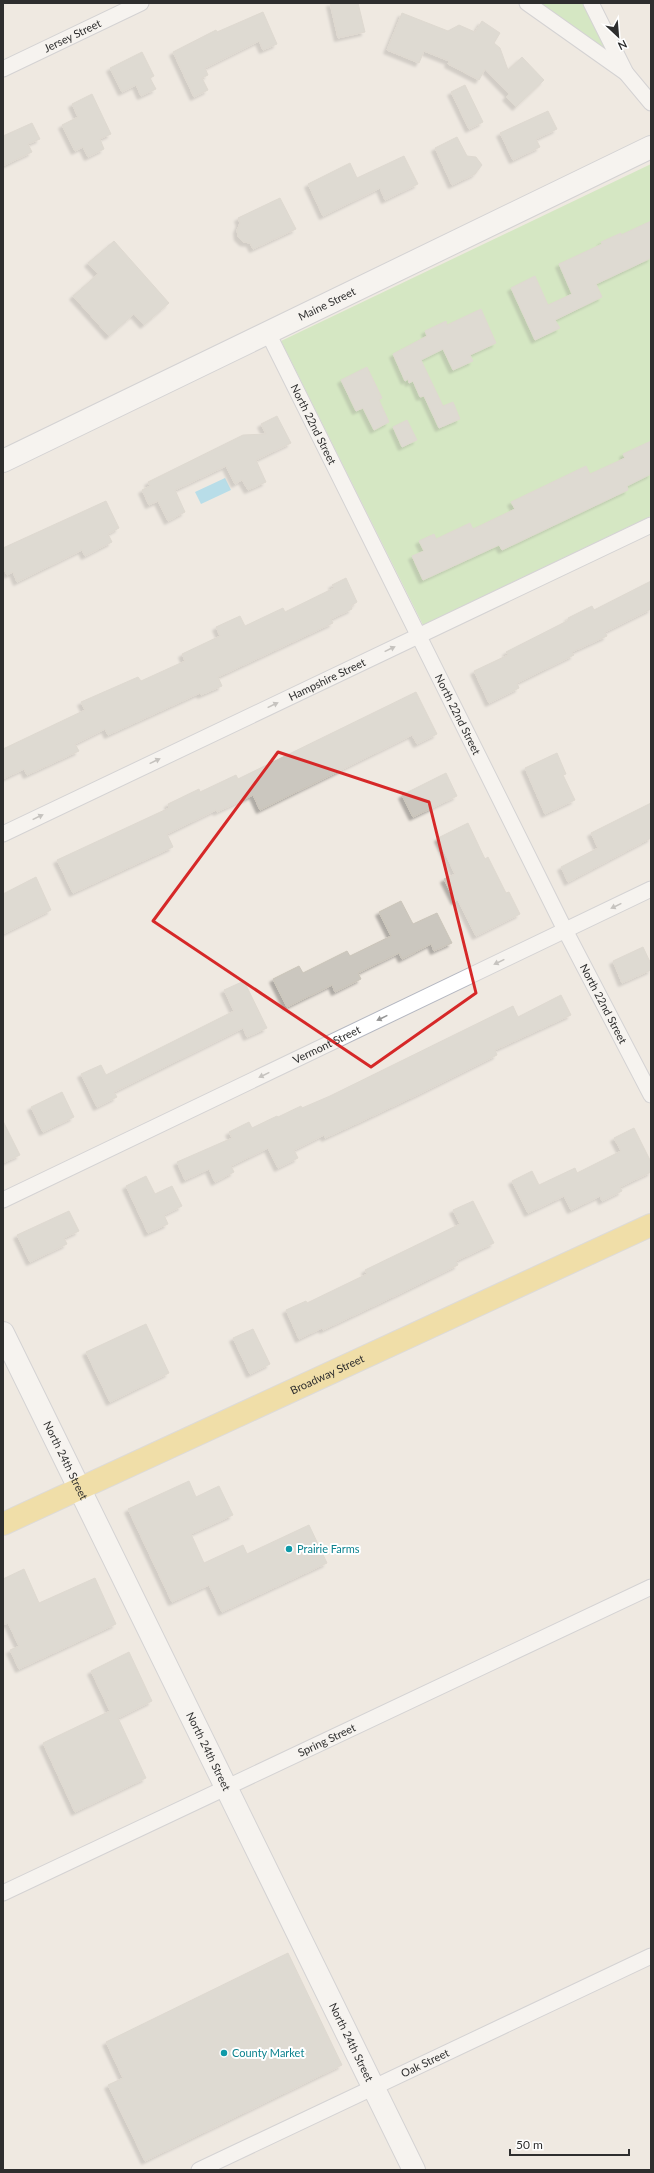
<svg xmlns="http://www.w3.org/2000/svg" width="654" height="2173" viewBox="0 0 654 2173" font-family="Lato,sans-serif">
<style>
.green{fill:#b6e59e}
.water{fill:#75cff0}
.building{fill:#cbc7bf;stroke:#cbc5ba;filter:url(#shadow)}
.lines{fill:none;stroke-linecap:round;stroke-linejoin:round}
.street-casing{stroke:#b4b7c1;stroke-width:17}
.secondary-casing{stroke:#b4b7c1;stroke-width:24}
.primary-casing{stroke:#c9c9c9;stroke-width:24}
.street{stroke:#fff;stroke-width:15}
.secondary{stroke:#fff;stroke-width:22}
.primary{stroke:#f2d163;stroke-width:22}
.oneway{fill:#969696}
.marked{fill:none;stroke:#d62828;stroke-width:3;stroke-linejoin:round}
.culture-dot{fill:#0f9aa8;stroke:#fff;stroke-width:1.5}
.labels{text-anchor:middle;stroke-width:4;stroke-linejoin:round;paint-order:stroke}
.street-label{font-size:11px;fill:#2e2e2e;stroke:#fff}
.culture-label{font-size:11px;fill:#0d838f;stroke:#fff;text-anchor:start}
</style>
<defs>
<filter id="shadow"><feDropShadow dx="-3.5" dy="3.5" stdDeviation="1" flood-color="#0004"/></filter>
</defs>
<rect width="100%" height="100%" fill="#efe9e1"/>
<path class="green" d="M 531,3 L 589,3 L 620,67 Z
M 651,164 L 651,516 L 423,625 L 281,341 Z"/>
<path class="water" d="M 225,478 L 231,490 L 201,504 L 195,492 Z"/>
<path class="building" d="M 330,3 L 358,3 L 365,32 L 338,38 Z
M 263,12 L 277,44 L 263,50 L 259,41 L 205,68 L 208,75 L 202,78 L 208,90 L 194,97 L 173,52 L 216,30 L 217,32 Z
M 402,13 L 448,31 L 459,25 L 475,32 L 482,21 L 500,33 L 494,43 L 500,48 L 508,70 L 522,57 L 544,80 L 516,107 L 506,97 L 509,94 L 485,69 L 479,80 L 448,64 L 449,61 L 424,51 L 419,63 L 387,50 Z
M 142,52 L 154,76 L 150,78 L 156,89 L 141,96 L 136,85 L 122,92 L 110,68 Z
M 465,85 L 483,122 L 469,129 L 451,92 Z
M 92,94 L 111,134 L 100,139 L 104,149 L 88,157 L 83,147 L 75,151 L 62,125 L 78,117 L 72,104 Z
M 548,111 L 557,129 L 536,139 L 540,147 L 513,160 L 500,133 Z
M 32,123 L 40,139 L 28,144 L 32,152 L 3,166 L 3,136 Z
M 457,137 L 467,156 L 476,157 L 482,165 L 475,174 L 452,185 L 435,148 Z
M 404,156 L 418,184 L 385,200 L 380,188 L 323,216 L 308,184 L 350,163 L 357,178 Z
M 280,198 L 296,229 L 253,249 L 250,243 L 243,242 L 238,237 L 237,230 L 240,223 L 238,218 Z
M 651,221 L 651,258 L 596,284 L 602,297 L 555,320 L 560,328 L 535,340 L 511,288 L 535,276 L 548,305 L 572,294 L 559,264 L 602,244 L 601,242 L 621,233 L 621,235 Z
M 114,241 L 169,303 L 144,325 L 134,314 L 109,336 L 73,296 L 98,274 L 88,263 Z
M 481,309 L 496,343 L 470,355 L 473,361 L 453,370 L 443,349 L 421,360 L 443,406 L 453,402 L 460,419 L 439,428 L 424,396 L 420,397 L 413,381 L 409,383 L 408,379 L 405,381 L 393,354 L 427,336 L 425,331 L 446,321 L 447,325 Z
M 367,367 L 382,398 L 379,400 L 389,422 L 374,430 L 363,408 L 356,411 L 341,380 Z
M 277,416 L 291,443 L 256,460 L 266,482 L 248,490 L 242,480 L 235,484 L 226,466 L 175,490 L 185,512 L 168,521 L 158,501 L 149,505 L 142,490 L 150,486 L 148,482 L 243,435 L 266,434 L 261,424 Z
M 407,420 L 417,440 L 402,447 L 393,427 Z
M 651,441 L 651,474 L 627,486 L 628,490 L 502,550 L 499,545 L 423,580 L 412,556 L 424,551 L 419,541 L 434,534 L 436,539 L 470,523 L 473,529 L 515,509 L 511,502 L 586,466 L 590,474 L 625,458 L 623,454 Z
M 106,501 L 119,528 L 108,534 L 112,542 L 85,556 L 82,550 L 17,582 L 13,572 L 7,575 L 3,567 L 3,548 Z
M 346,578 L 357,602 L 351,606 L 352,609 L 331,619 L 333,623 L 218,677 L 222,686 L 201,695 L 200,693 L 108,735 L 105,729 L 75,744 L 79,751 L 27,775 L 24,769 L 3,779 L 3,749 L 85,710 L 81,702 L 138,677 L 141,681 L 185,661 L 182,654 L 220,636 L 216,627 L 240,616 L 245,626 L 283,608 L 285,612 L 334,588 L 332,585 Z
M 651,581 L 651,609 L 605,632 L 607,636 L 572,652 L 574,655 L 517,683 L 519,688 L 489,703 L 474,671 L 508,655 L 506,652 L 569,620 L 568,618 L 592,606 L 594,610 Z
M 416,692 L 437,734 L 417,744 L 412,735 L 260,810 L 253,795 L 217,812 L 216,810 L 167,834 L 173,847 L 73,893 L 57,860 L 169,808 L 168,804 L 199,789 L 200,792 L 236,775 L 238,779 Z
M 557,753 L 566,774 L 563,775 L 575,800 L 545,814 L 525,768 Z
M 446,773 L 457,796 L 413,817 L 402,795 Z
M 651,803 L 651,838 L 568,882 L 561,867 L 598,848 L 591,833 Z
M 468,823 L 485,859 L 488,857 L 506,893 L 509,892 L 520,914 L 476,936 L 458,900 L 455,901 L 444,879 L 455,874 L 438,838 Z
M 36,877 L 51,910 L 3,934 L 3,894 Z
M 401,901 L 413,924 L 437,913 L 452,943 L 434,951 L 431,944 L 402,959 L 399,953 L 358,973 L 361,979 L 335,992 L 332,985 L 287,1007 L 273,979 L 299,966 L 303,973 L 347,951 L 350,956 L 391,936 L 379,912 Z
M 643,947 L 651,964 L 651,970 L 622,983 L 613,961 Z
M 244,981 L 267,1028 L 247,1037 L 243,1028 L 114,1092 L 117,1097 L 97,1107 L 81,1074 L 101,1065 L 106,1075 L 234,1011 L 224,990 Z
M 561,995 L 571,1015 L 495,1050 L 497,1055 L 419,1094 L 362,1121 L 325,1138 L 324,1135 L 294,1150 L 298,1158 L 278,1168 L 268,1148 L 231,1166 L 234,1172 L 215,1182 L 209,1169 L 185,1180 L 177,1162 L 232,1138 L 229,1132 L 249,1122 L 252,1128 L 277,1116 L 278,1117 L 301,1106 L 302,1108 L 330,1096 L 513,1006 L 518,1017 Z
M 62,1092 L 74,1117 L 43,1132 L 31,1107 Z
M 3,1121 L 20,1155 L 3,1163 Z
M 634,1128 L 651,1162 L 651,1172 L 620,1187 L 622,1191 L 602,1201 L 600,1196 L 571,1210 L 564,1196 L 528,1213 L 512,1181 L 532,1171 L 539,1185 L 575,1168 L 577,1173 L 621,1151 L 614,1138 Z
M 146,1176 L 155,1194 L 172,1186 L 182,1206 L 164,1215 L 168,1224 L 148,1233 L 126,1186 Z
M 473,1201 L 494,1243 L 456,1261 L 458,1265 L 401,1293 L 323,1330 L 322,1328 L 299,1339 L 286,1310 L 306,1301 L 307,1303 L 367,1274 L 365,1270 L 460,1224 L 453,1210 Z
M 69,1211 L 79,1231 L 64,1238 L 67,1244 L 30,1262 L 17,1235 Z
M 146,1324 L 169,1373 L 110,1402 L 86,1352 Z
M 253,1329 L 270,1364 L 250,1374 L 233,1338 Z
M 189,1481 L 196,1497 L 219,1486 L 233,1515 L 191,1534 L 204,1563 L 243,1545 L 247,1554 L 309,1525 L 327,1563 L 222,1612 L 209,1585 L 172,1602 L 128,1509 Z
M 24,1569 L 39,1603 L 95,1578 L 116,1624 L 19,1669 L 10,1650 L 19,1646 L 8,1623 L 3,1625 L 3,1579 Z
M 129,1652 L 152,1701 L 118,1718 L 146,1778 L 75,1812 L 43,1743 L 110,1711 L 91,1671 Z
M 288,1953 L 342,2065 L 145,2161 L 108,2085 L 123,2078 L 106,2042 Z"/>
<g class="lines">
<defs>
<g id="street">
<path d="M 527,3 L 626,73"/>
<path d="M 591,3 L 626,73 L 651,103"/>
<path id="s1" d="M 3,69 L 141,3"/>
<path id="s2" d="M 268,333 L 565,930 L 651,1095"/>
<path id="s3" d="M 3,834 L 651,525"/>
<path id="s4" d="M 3,1200 L 651,889"/>
<path id="s5" d="M 3,1893 L 651,1587"/>
<path id="s6" d="M 199,2170 L 651,1956"/>
</g>
<g id="secondary">
<path id="s7" d="M 3,461 L 651,147"/>
<path id="s8" d="M 3,1333 L 414,2170"/>
</g>
<g id="primary">
<path id="s9" d="M 3,1524 L 651,1225"/>
</g>
</defs>
<use href="#street" class="street-casing"/>
<use href="#secondary" class="secondary-casing"/>
<use href="#primary" class="primary-casing"/>
<use href="#street" class="street"/>
<use href="#secondary" class="secondary"/>
<use href="#primary" class="primary"/>
</g>
<defs><path id="oneway-solid" d="M-6-.8H1V-3.2L6.5 0L1 3.2V.8H-6Z"/></defs>
<g class="oneway">
<use href="#oneway-solid" transform="translate(390 649) rotate(-26)"/>
<use href="#oneway-solid" transform="translate(273 705) rotate(-26)"/>
<use href="#oneway-solid" transform="translate(155 761) rotate(-26)"/>
<use href="#oneway-solid" transform="translate(38 817) rotate(-26)"/>
<use href="#oneway-solid" transform="translate(616 906) rotate(154)"/>
<use href="#oneway-solid" transform="translate(499 962) rotate(154)"/>
<use href="#oneway-solid" transform="translate(382 1018) rotate(154)"/>
<use href="#oneway-solid" transform="translate(264 1075) rotate(154)"/>
</g>
<path d="M0 0H654V2173H0ZM 278,752 L 429,802 L 476,993 L 371,1067 L 153,921 Z" fill="#efe9e1" fill-opacity=".55" fill-rule="evenodd"/>
<path class="marked" d="M 278,752 L 429,802 L 476,993 L 371,1067 L 153,921 Z"/>
<g class="culture-dot">
<circle cx="289" cy="1549" r="4"/>
<circle cx="224" cy="2053" r="4"/>
</g>
<g class="labels">
<g class="street-label">
<text dy="4" stroke="none"><textPath href="#s1" startOffset="77">Jersey Street</textPath></text>
<text dy="4" stroke="none"><textPath href="#s7" startOffset="360">Maine Street</textPath></text>
<text dy="4" stroke="none"><textPath href="#s2" startOffset="102">North 22nd Street</textPath></text>
<text dy="4" stroke="none"><textPath href="#s3" startOffset="359">Hampshire Street</textPath></text>
<text dy="4" stroke="none"><textPath href="#s2" startOffset="426">North 22nd Street</textPath></text>
<text dy="4" stroke="none"><textPath href="#s2" startOffset="750">North 22nd Street</textPath></text>
<text dy="4" stroke="none"><textPath href="#s4" startOffset="359">Vermont Street</textPath></text>
<text dy="4" stroke="none"><textPath href="#s9" startOffset="357">Broadway Street</textPath></text>
<text dy="4" stroke="none"><textPath href="#s8" startOffset="142">North 24th Street</textPath></text>
<text dy="4" stroke="none"><textPath href="#s5" startOffset="358">Spring Street</textPath></text>
<text dy="4" stroke="none"><textPath href="#s8" startOffset="466">North 24th Street</textPath></text>
<text dy="4" stroke="none"><textPath href="#s8" startOffset="790">North 24th Street</textPath></text>
<text dy="4" stroke="none"><textPath href="#s6" startOffset="250">Oak Street</textPath></text>
</g>
<g class="culture-label">
<text x="297" y="1553">Prairie Farms</text>
<text x="232" y="2057">County Market</text>
</g>
</g>
<rect width="654" height="2173" fill="none" stroke="#2e2e2e" stroke-width="8"/>
<g transform="translate(618 36) rotate(154)" stroke="#ffffff" stroke-width="3" paint-order="stroke">
<path d="M0-3L7 15L0 10L-7 15Z" fill="#2e2e2e"/>
<text y="-6" font-size="11" font-weight="bold" text-anchor="middle" fill="#2e2e2e">N</text>
</g>
<path d="M510 2149v6h119v-6" fill="none" stroke="#2e2e2e" stroke-width="2"/>
<text x="516" y="2149" font-size="12" fill="#2e2e2e" stroke="#ffffff" stroke-width="3" paint-order="stroke">50 m</text>
</svg>
